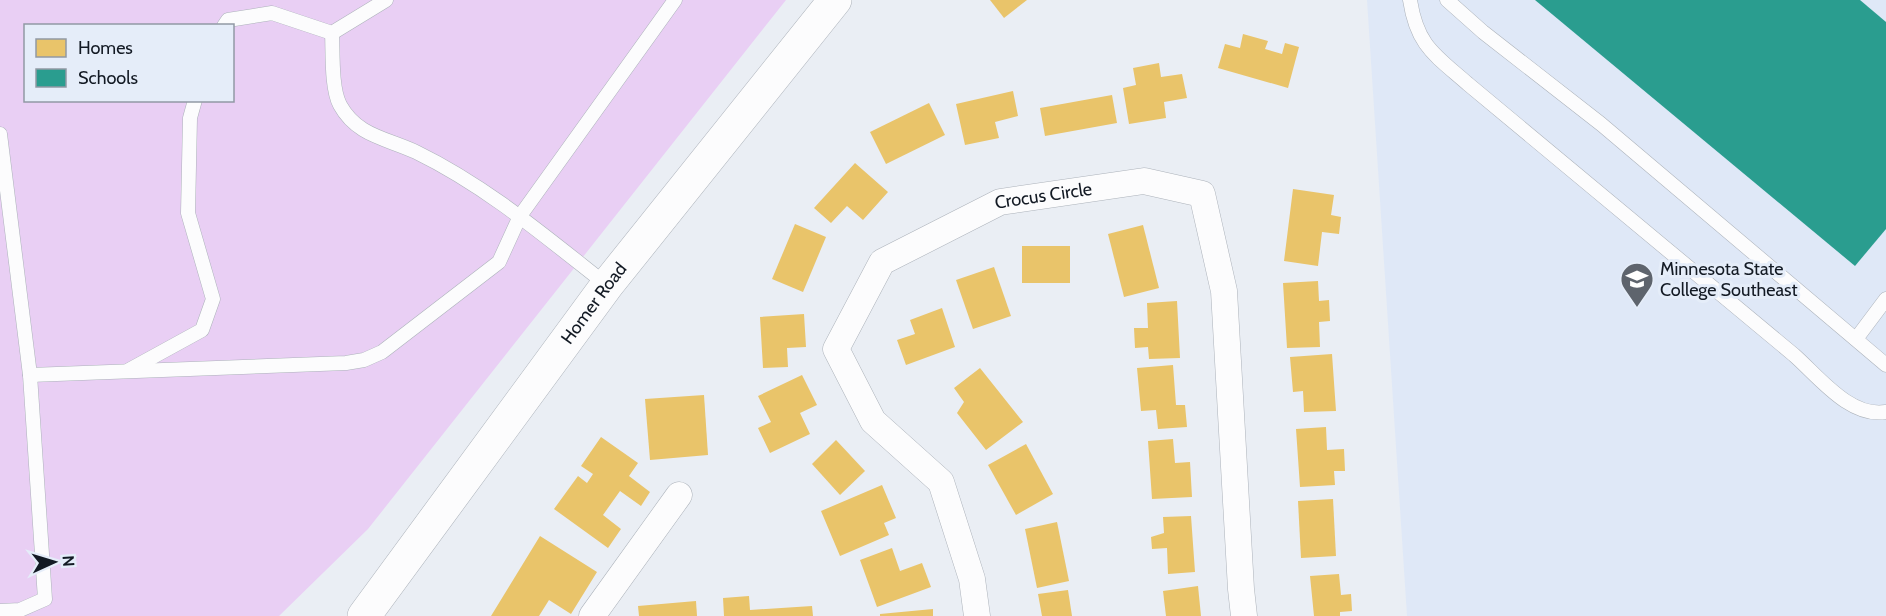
<svg xmlns="http://www.w3.org/2000/svg" width="1886" height="616" font-family="Cabin,sans-serif">
	<style>
		.built { fill: #dfe8f7 }
		.green { fill: #e9cff4; fill-rule: evenodd }
		.homes { fill: #e9c46a }
		.schools { fill: #2a9d8f }
		.lines { fill: none; stroke-linecap: round; stroke-linejoin: round }
		.service-casing { stroke: #acb2ba; stroke-width: 15 }
		.minor-casing { stroke: #acb2ba; stroke-width: 27 }
		.tertiary-casing { stroke: #acb2ba; stroke-width: 34 }
		.service { stroke: #fcfcfd; stroke-width: 14 }
		.minor { stroke: #fcfcfd; stroke-width: 26 }
		.tertiary { stroke: #fcfcfd; stroke-width: 33 }
		.labels { text-anchor: middle; dominant-baseline: central; stroke-width: 6; stroke-linejoin: round; paint-order: stroke }
		.street-label { font-size: 18px; fill: #131a24; stroke: #e5edf9 }
		.poi-label { font-size: 18px; fill: #131a24; stroke: #e5edf9; text-anchor: start }
	</style>
	<rect width="100%" height="100%" fill="#eaeef4"/>
	<path class="built" d="M1367 0H1886V616H1407Z"/>
	<path class="green" d="M0 0H786L368 529 279 616H0ZM26 26H232V100H26Z"/>
	<g class="homes">
		<path d="M990 0H1027L1004 18Z"/>
		<path d="M1243 34 1268 41 1265 49 1282 54 1285 43 1299 47 1288 88 1218 68 1225 44 1240 48Z"/>
		<path d="M1159 63 1161 77 1182 74 1187 98 1164 102 1166 118 1129 124 1123 88 1136 85 1133 68Z"/>
		<path d="M1013 91 1018 116 995 122 999 138 965 145 956 104Z"/>
		<path d="M1112 95 1117 123 1045 136 1040 108Z"/>
		<path d="M929 103 945 135 886 164 870 132Z"/>
		<path d="M855 163 888 192 863 220 847 206 831 223 814 208Z"/>
		<path d="M1293 189 1334 195 1331 215 1341 217 1339 234 1322 232 1318 266 1284 261Z"/>
		<path d="M795 224 826 237 803 292 772 279Z"/>
		<path d="M1143 225 1159 288 1124 297 1108 234Z"/>
		<rect x="1022" y="246" width="48" height="37"/>
		<path d="M994 267 1011 316 973 329 956 280Z"/>
		<path d="M1318 281 1319 301 1329 300 1330 321 1319 322 1320 347 1287 348 1283 283Z"/>
		<path d="M1177 301 1180 358 1149 359 1148 347 1135 348 1134 328H1148L1147 303Z"/>
		<path d="M942 308 955 347 906 365 897 340 915 334 910 320Z"/>
		<path d="M804 314 806 347 787 348 788 367 763 368 760 317Z"/>
		<path d="M1332 354 1336 411 1304 412 1303 391 1293 392 1290 357Z"/>
		<path d="M1173 365 1176 405H1185L1187 427 1158 429 1156 410 1141 411 1137 368Z"/>
		<path d="M980 368 1023 422 986 450 957 413 964 402 954 388Z"/>
		<path d="M802 375 817 405 800 413 810 434 770 453 758 428 771 422 758 396Z"/>
		<path d="M704 395 708 455 650 460 645 399Z"/>
		<path d="M1326 427 1327 450 1344 449 1345 471H1334L1335 485 1300 487 1296 429Z"/>
		<path d="M601 437 638 463 629 476 650 492 641 506 620 491 603 515 621 529 608 548 554 509 578 476 587 483 593 474 581 466Z"/>
		<path d="M1173 439 1175 463 1190 462 1192 497 1152 499 1148 441Z"/>
		<path d="M836 440 865 471 840 495 812 464Z"/>
		<path d="M1026 444 1053 494 1016 515 988 465Z"/>
		<path d="M882 485 896 518 884 523 889 535 840 556 821 511Z"/>
		<path d="M1333 499 1336 556 1301 558 1298 501Z"/>
		<path d="M1191 516 1195 572 1168 574 1167 548 1152 549 1151 537 1164 533 1163 517Z"/>
		<path d="M1057 522 1069 581 1037 588 1025 529Z"/>
		<path d="M540 536 597 572 571 614 549 600 539 616H491Z"/>
		<path d="M892 548 900 571 922 563 931 587 877 607 860 560Z"/>
		<path d="M1339 574 1341 595 1351 594 1352 611 1340 612V616H1314L1310 576Z"/>
		<path d="M1198 586 1201 616H1166L1163 591Z"/>
		<path d="M1068 590 1072 616H1042L1038 594Z"/>
		<path d="M749 596 750 610 812 606 813 616H724L723 598Z"/>
		<path d="M696 601 697 616H639L638 606Z"/>
		<path d="M933 609V616H880V614Z"/>
	</g>
	<path class="schools" d="M1535 0H1860L1886 22V229L1855 266Z"/>
	<g class="lines">
		<defs>
			<g id="service">
				<path d="M1410 0C1417 46 1435 55 1468 84L1794 355C1819 377 1850 418 1886 412"/>
				<path d="M1447 0 1483 32 1601 124 1886 365"/>
				<path d="M224 26 228 20 272 13 332 33 386 0"/>
				<path d="M332 33C333 52 331 88 340 105 357 136 386 138 416 152 486 186 546 237 607 285"/>
				<path d="M0 134 30 375 45 599 20 610 0 611"/>
				<path d="M1856 339 1886 299"/>
				<path d="M129 370 202 330 213 299 188 213 190 118 195 100"/>
				<path d="M30 375 346 363 364 360 382 352 499 262 520 216 675 0"/>
			</g>
			<g id="minor">
				<path d="M592 616 679 495"/>
				<path id="s1" d="M977 616 972 579 941 482 873 421 836 349 882 262 1000 202 1144 181 1202 194 1224 291 1241 589 1244 616"/>
			</g>
			<g id="tertiary">
				<path id="s2" d="M364 616 607 285 835 0"/>
			</g>
		</defs>
		<use href="#service" class="service-casing"/>
		<use href="#minor" class="minor-casing"/>
		<use href="#tertiary" class="tertiary-casing"/>
		<use href="#service" class="service"/>
		<use href="#minor" class="minor"/>
		<use href="#tertiary" class="tertiary"/>
	</g>
	<defs>
		<symbol id="university-pin" viewBox="-11 -11 22 30"><path d="M0 17L-7.5 6A9.5 9.5 0 1 1 7.5 6Z" fill="#5e646d" stroke="#e5edf9"/><path d="M0-5L7-2L0 1L-7-2ZM-4 1L0 2.5L4 1V4Q0 6-4 4Z" fill="#fff"/></symbol>
	</defs>
	<g fill-rule="evenodd">
		<use href="#university-pin" x="1618" y="260" width="38" height="52"/>
	</g>
	<g class="labels">
		<g class="street-label">
			<text stroke="none"><textPath href="#s1" startOffset="586">Crocus Circle</textPath></text>
			<text stroke="none"><textPath href="#s2" startOffset="388">Homer Road</textPath></text>
		</g>
		<g class="poi-label">
			<text x="1660" y="269">Minnesota State<tspan x="1660" dy="21">College Southeast</tspan></text>
		</g>
	</g>
	<rect x="24" y="24" width="210" height="78" fill="#e5edf9" stroke="#9199a4" stroke-width="1.5"/>
	<rect x="36" y="39" width="30" height="18" fill="#e9c46a" stroke="#9199a4" stroke-width="1.5"/>
	<text x="78" y="54" font-size="18" fill="#131a24">Homes</text>
	<rect x="36" y="69" width="30" height="18" fill="#2a9d8f" stroke="#9199a4" stroke-width="1.5"/>
	<text x="78" y="84" font-size="18" fill="#131a24">Schools</text>
	<g transform="translate(54 562) rotate(86)" stroke="#e5edf9" stroke-width="4.5" paint-order="stroke">
	<path d="M0-4.5L10 22L0 15L-10 22Z" fill="#131a24"/>
	<text y="-9" font-size="16" font-weight="bold" text-anchor="middle" fill="#131a24">N</text>
	</g>
</svg>
